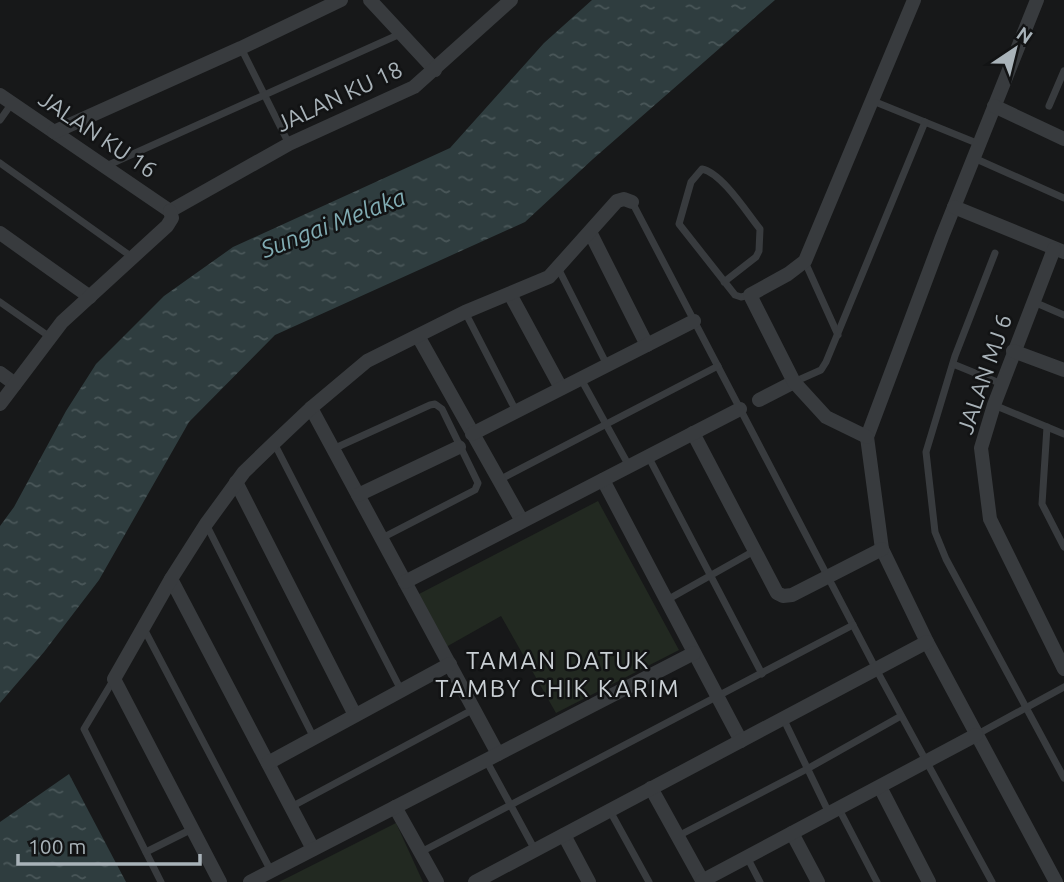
<svg xmlns="http://www.w3.org/2000/svg" width="1064" height="882" font-family="Ubuntu,sans-serif">
	<style>
		.green { fill: #222921 }
		.water { fill: url(#water-ripples) }
		.lines { fill: none; stroke-linecap: round; stroke-linejoin: round }
		.lane { stroke: #383b3e; stroke-width: 7 }
		.street { stroke: #383b3e; stroke-width: 14 }
		.labels { text-anchor: middle; dominant-baseline: central; stroke-width: 5; stroke-linejoin: round; paint-order: stroke }
		.street-label { font-size: 23px; fill: #a9b3b9; stroke: #121314 }
		.water-label { font-size: 24px; font-style: italic; fill: #81acb3; stroke: #121314 }
		.neighbourhood-label { font-size: 24px; letter-spacing: 2px; fill: #cad0d5; stroke: #121314 }
	</style>
	<defs>
		<pattern id="water-ripples" width="26" height="14" patternUnits="userSpaceOnUse" patternTransform="scale(1.75)"><rect width="26" height="14" fill="#2f3d3f"/><path d="M2 4q2-2 4 0t4 0M15 11q2-2 4 0t4 0" fill="none" stroke="#4a5759"/></pattern>
	</defs>
	<rect width="100%" height="100%" fill="#171819"/>
	<g class="green">
		<path d="M598 501 679 650 556 713 501 616 446 647 419 594Z"/>
		<path d="M396 823 423 882H279Z"/>
	</g>
	<g class="water">
		<path d="M592 0H775L593 159 525 222 275 335 189 422 99 580 44 652 0 703V526L14 507 66 411 96 364 164 296 233 247 450 148 544 43Z"/>
		<path d="M69 774 126 882H0V822Z"/>
	</g>
	<g class="lines">
		<g class="lane">
			<path d="M241 48 289 144"/>
			<path d="M873 101 979 144"/>
			<path d="M1049 106 1064 71"/>
			<path d="M0 120 12 103"/>
			<path d="M974 158 1064 198"/>
			<path d="M0 163 132 257"/>
			<path d="M104 167 400 34"/>
			<path d="M632 202 876 669 992 882"/>
			<path d="M995 253 955 356 926 452 935 532 946 559 1064 778"/>
			<path d="M805 262 838 335"/>
			<path d="M558 268 607 365"/>
			<path d="M724 282 756 257 759 251 760 229C747 213 722 173 702 169L691 182 679 224 735 295 741 297 750 295"/>
			<path d="M0 302 50 337"/>
			<path d="M1034 302 1064 315"/>
			<path d="M465 312 516 411"/>
			<path d="M953 364 1002 384"/>
			<path d="M581 379 629 466"/>
			<path d="M794 382 821 370 826 362 925 122"/>
			<path d="M994 405 1064 434"/>
			<path d="M1047 427 1042 504 1064 547"/>
			<path d="M274 443 401 690"/>
			<path d="M333 449 430 405 435 404 442 409 478 483 475 490 382 538"/>
			<path d="M648 456 762 674"/>
			<path d="M499 480 718 366"/>
			<path d="M207 526 314 738"/>
			<path d="M667 600 754 551"/>
			<path d="M143 627 271 871"/>
			<path d="M114 679 84 729 161 882"/>
			<path d="M783 718 829 813"/>
			<path d="M976 735 1064 687"/>
			<path d="M486 760 535 850"/>
			<path d="M291 807 474 709"/>
			<path d="M839 809 877 882"/>
			<path d="M610 811 649 882"/>
			<path d="M678 836 807 769 901 716"/>
			<path d="M146 852 192 829"/>
			<path d="M421 852 853 625"/>
			<path d="M747 857 760 882"/>
		</g>
		<g class="street">
			<path d="M370 0 435 70"/>
			<path d="M1037 0 942 237 867 437 882 549 927 642 1056 882"/>
			<path d="M0 95 170 211"/>
			<path d="M994 106 1064 139"/>
			<path d="M54 132 241 48 341 0"/>
			<path d="M954 207 1064 252"/>
			<path d="M170 211 289 144 414 87 511 0"/>
			<path d="M590 232 647 345"/>
			<path d="M0 233 90 297"/>
			<path d="M1054 249 994 405 981 448 990 519 1064 669"/>
			<path d="M510 294 561 388"/>
			<path d="M418 336 522 521"/>
			<path d="M1013 351 1064 370"/>
			<path d="M0 373 15 384"/>
			<path d="M759 400 794 382"/>
			<path d="M0 404 62 322 167 226 172 218 170 211"/>
			<path d="M311 408 498 754"/>
			<path d="M693 433 777 593 783 596 792 595 882 549"/>
			<path d="M472 434 694 321"/>
			<path d="M867 437 826 417 794 382 750 295 788 274 805 261 914 0"/>
			<path d="M603 480 741 741"/>
			<path d="M236 482 355 715"/>
			<path d="M358 495 459 447"/>
			<path d="M171 579 313 849"/>
			<path d="M405 582 740 409"/>
			<path d="M268 763 450 664"/>
			<path d="M880 787 929 882"/>
			<path d="M651 788 703 882"/>
			<path d="M395 807 437 882"/>
			<path d="M792 833 818 882"/>
			<path d="M564 835 589 882"/>
			<path d="M702 881 976 735"/>
			<path d="M220 882 114 679 171 579 206 524 244 472 274 443 311 408 367 361 465 312 549 277 617 201 624 199 632 202"/>
			<path d="M250 882 694 653"/>
			<path d="M475 882 927 642"/>
		</g>
	</g>
	<g class="labels">
		<g class="street-label">
			<text transform="translate(339 96) rotate(-25)">JALAN KU 18</text>
			<text transform="translate(98 134) rotate(34)">JALAN KU 16</text>
			<text transform="translate(984 374) rotate(-71)">JALAN MJ 6</text>
		</g>
		<g class="water-label">
			<text transform="translate(333 223) rotate(-21)">Sungai Melaka</text>
		</g>
		<g class="neighbourhood-label">
			<text x="558" y="660">TAMAN DATUK<tspan x="558" dy="28">TAMBY CHIK KARIM</tspan></text>
		</g>
	</g>
	<g transform="translate(1015 49) rotate(35)" stroke="#121314" stroke-width="5" paint-order="stroke">
	<path d="M0-5L12 26L0 18L-12 26Z" fill="#a9b3b9"/>
	<text y="-10" font-size="19" font-weight="bold" text-anchor="middle" fill="#a9b3b9">N</text>
	</g>
	<path d="M18 854v10h182v-10" fill="none" stroke="#a9b3b9" stroke-width="3.5"/>
	<text x="28" y="854" font-size="21" fill="#a9b3b9" stroke="#121314" stroke-width="5" paint-order="stroke">100 m</text>
</svg>
